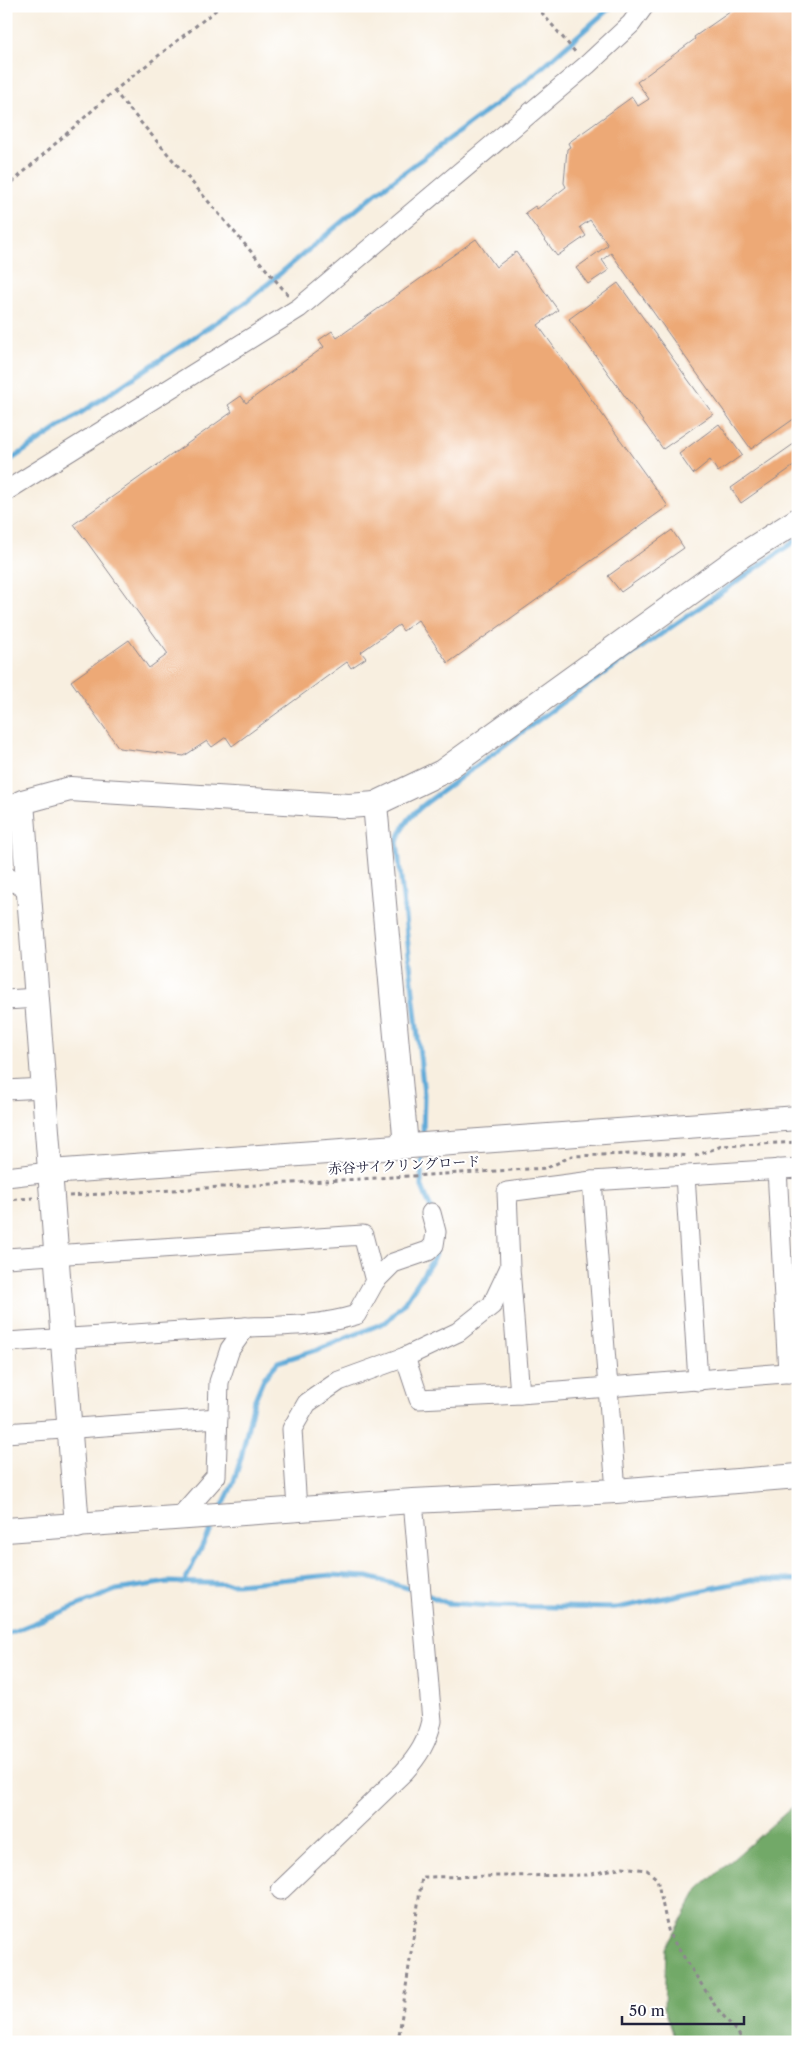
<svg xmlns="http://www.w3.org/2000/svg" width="804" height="2048" font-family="'Libre Caslon Text','Noto Serif JP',serif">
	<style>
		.forest { fill: #72a967; stroke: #4a6651 }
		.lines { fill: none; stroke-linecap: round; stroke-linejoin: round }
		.stream { stroke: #60aad8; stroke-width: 5 }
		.building { fill: #eda976 }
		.minor-casing { stroke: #8d888e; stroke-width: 21 }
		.tertiary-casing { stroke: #8d888e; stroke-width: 26 }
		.path { stroke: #8d888e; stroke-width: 3; stroke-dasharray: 4 4; stroke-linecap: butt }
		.minor { stroke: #fff; stroke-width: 19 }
		.tertiary { stroke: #fff; stroke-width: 24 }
		.labels { text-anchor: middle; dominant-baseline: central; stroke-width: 4; stroke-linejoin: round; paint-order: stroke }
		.street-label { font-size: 14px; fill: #22223b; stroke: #fff }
	</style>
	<rect width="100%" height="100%" fill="#fff"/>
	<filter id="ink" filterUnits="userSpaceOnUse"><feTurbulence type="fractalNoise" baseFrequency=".02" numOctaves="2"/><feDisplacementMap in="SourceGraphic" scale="10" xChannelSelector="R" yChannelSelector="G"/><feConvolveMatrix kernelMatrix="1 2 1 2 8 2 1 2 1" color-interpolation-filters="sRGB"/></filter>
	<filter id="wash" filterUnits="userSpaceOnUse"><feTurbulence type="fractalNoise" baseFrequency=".0096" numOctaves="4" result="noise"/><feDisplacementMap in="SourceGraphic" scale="20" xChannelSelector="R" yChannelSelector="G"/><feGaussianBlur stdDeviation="1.12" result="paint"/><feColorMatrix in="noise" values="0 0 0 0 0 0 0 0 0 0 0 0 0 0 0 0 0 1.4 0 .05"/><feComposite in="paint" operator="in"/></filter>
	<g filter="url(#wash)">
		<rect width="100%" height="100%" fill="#f8efe0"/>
		<path class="forest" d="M798 1802V2042H676L664 2007 666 1949 699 1889Z"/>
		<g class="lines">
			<g class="stream">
				<path d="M6 463 245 303 375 194 523 84 612 6"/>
				<path d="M423 1138 424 1094 397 842C403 824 411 815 426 803L559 705 798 539"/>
				<path d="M422 1152 421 1184 431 1209"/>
				<path d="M222 1507 233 1484 241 1458 253 1404 264 1378 278 1362 322 1348 386 1322 405 1302 434 1258 436 1252"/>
				<path d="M185 1581 214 1521"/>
				<path d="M425 1594 447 1603 494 1606 617 1608 751 1580H798"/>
				<path d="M7 1634 116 1590 168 1582 237 1584 331 1575 368 1577 415 1590"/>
			</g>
		</g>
		<g id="blocks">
			<g class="building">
				<path d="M742 6H798V416L751 449 611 253 602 260 609 270 588 284 576 268 608 245 590 220 580 227 586 236 557 256 525 213 535 206 537 209 566 187 564 183 567 149 570 147 568 143 632 97 638 106 649 99 637 82 695 39 694 37 737 7Z"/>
				<path d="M476 239 496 267 516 252 558 310 538 325 668 506 448 663 418 620 403 631 399 625 361 652 366 658 351 668 347 662 232 746 226 737 212 747 207 741 184 756 119 748 71 681 129 640 149 668 168 654 74 524 232 412 228 405 241 396 246 403 324 347 319 340 332 331 337 338Z"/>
				<path d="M618 283 713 414 663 449 569 319Z"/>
				<path d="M719 424 742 455 718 472 710 460 693 474 679 454Z"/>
				<path d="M798 441V463L741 503 731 488Z"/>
				<path d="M672 530 684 548 621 592 608 576Z"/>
			</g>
		</g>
	</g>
	<g filter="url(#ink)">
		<use href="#blocks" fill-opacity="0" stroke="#8d888e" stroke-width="1"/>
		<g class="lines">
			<defs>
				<g id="minor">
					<path d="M6 491 299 308 587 65 631 24 644 6"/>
					<path d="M6 810 22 802"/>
					<path d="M6 876 29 892"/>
					<path d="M6 1000 37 998"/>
					<path d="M6 1090 43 1088"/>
					<path d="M777 1169 788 1373"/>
					<path d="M685 1175 698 1381"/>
					<path d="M6 1177 50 1172"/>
					<path d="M592 1181 616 1491"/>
					<path d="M6 1258 363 1235 375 1281 356 1315C320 1326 283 1326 246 1327L230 1349 219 1382 216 1476 178 1519"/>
					<path d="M510 1268 520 1394"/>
					<path d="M375 1281 393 1263 428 1251 434 1245 436 1232 431 1213"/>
					<path d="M6 1342 246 1327"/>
					<path d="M405 1357 419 1399 520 1394 798 1372"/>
					<path d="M6 1433 218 1418"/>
					<path d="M297 1510 292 1429 307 1403 339 1381 405 1357 458 1332 492 1305 510 1267 507 1192 592 1181 798 1168"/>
					<path d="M281 1890 404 1772C419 1755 427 1742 432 1721L413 1501"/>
				</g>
				<g id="tertiary">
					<path d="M375 804 406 1146"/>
					<path d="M50 1172 798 1118"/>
					<path d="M77 1526 22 802 70 789 349 806 375 804 442 772 744 554 798 520"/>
					<path d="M6 1530 413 1501 616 1491 798 1476"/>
				</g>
			</defs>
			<use href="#minor" class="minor-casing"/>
			<use href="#tertiary" class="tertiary-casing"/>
			<g class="path">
				<path d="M536 6 576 53"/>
				<path d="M114 91 289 296"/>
				<path d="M6 188 114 91 221 6"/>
				<path d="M695 1156 722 1146 798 1142"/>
				<path d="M69 1196 547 1168 572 1156 661 1153 689 1156"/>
				<path d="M6 1200 33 1198"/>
				<path d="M398 2042 422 1877 587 1875 623 1867 647 1870 657 1879 669 1934 716 2007 745 2042"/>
			</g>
			<use href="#minor" class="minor"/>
			<use href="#tertiary" class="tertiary"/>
		</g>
	</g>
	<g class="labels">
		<g class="street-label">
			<text transform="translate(404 1165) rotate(-3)">赤谷サイクリングロード</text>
		</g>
	</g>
	<rect width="804" height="2048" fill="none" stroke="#fff" stroke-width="25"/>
	<path d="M622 2016v8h122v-8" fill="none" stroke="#22223b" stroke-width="2.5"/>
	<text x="629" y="2016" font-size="15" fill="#22223b" stroke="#ffffff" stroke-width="4" paint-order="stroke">50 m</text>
</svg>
